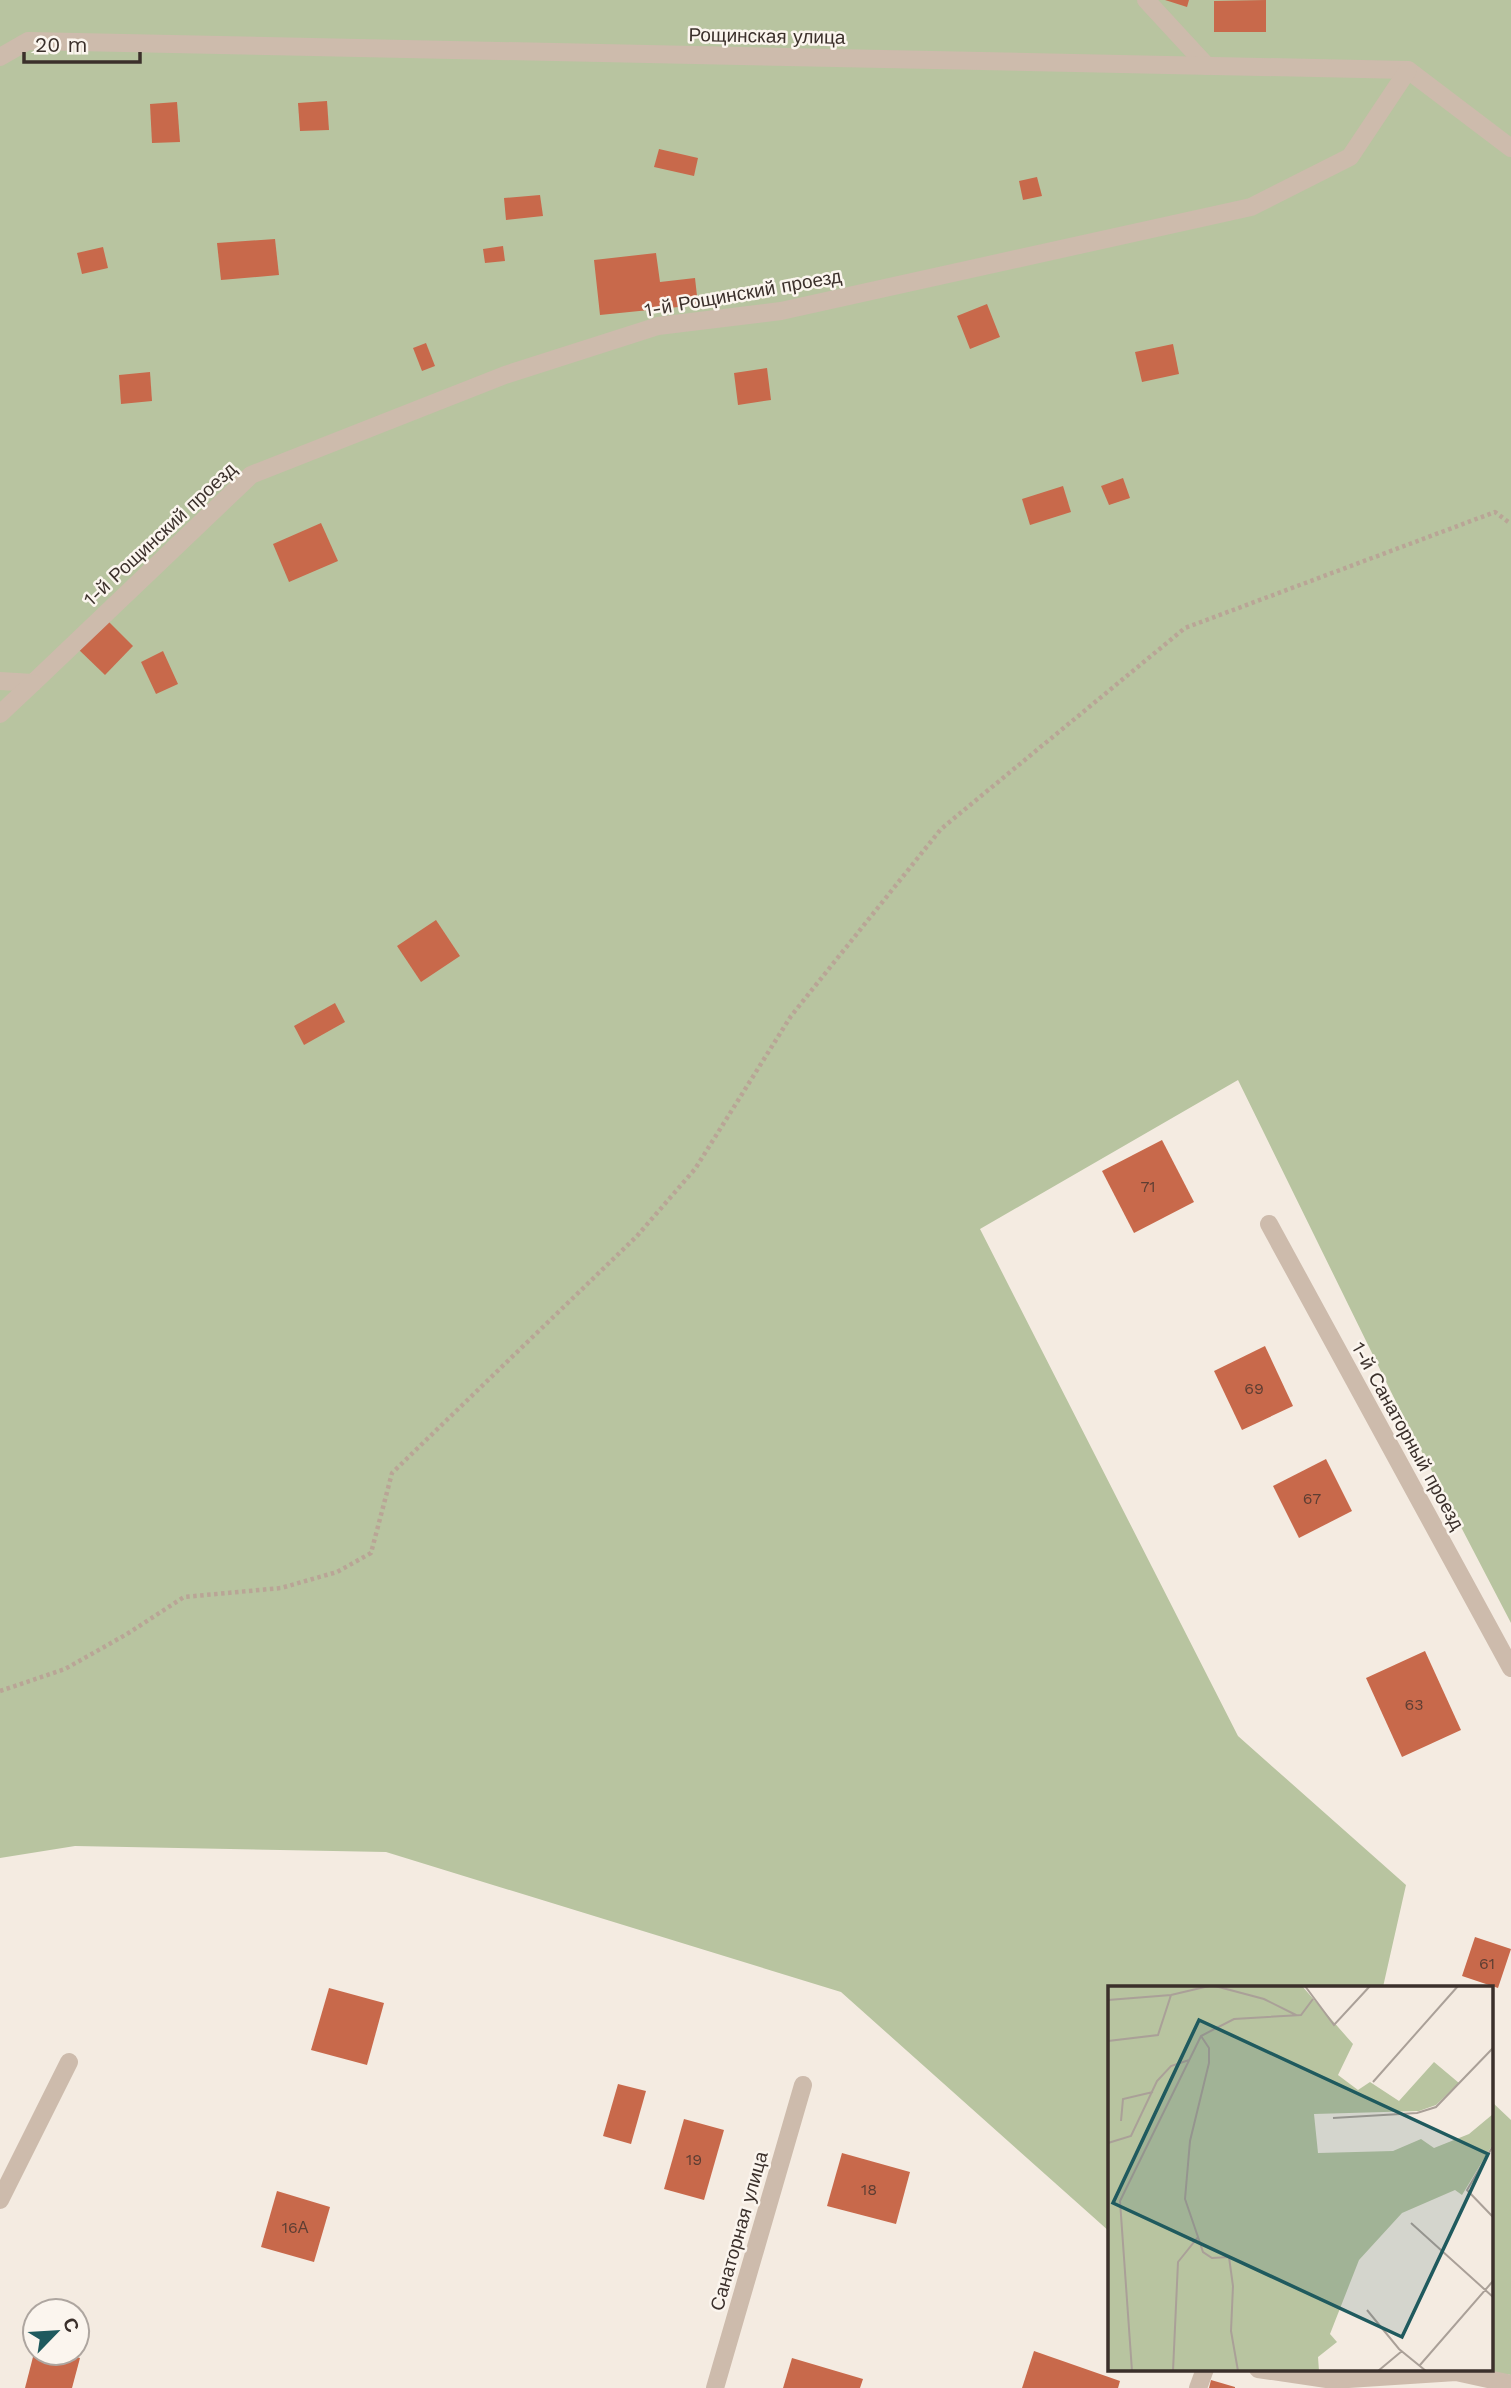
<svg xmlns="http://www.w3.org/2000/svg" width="1511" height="2388" font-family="'Work Sans',sans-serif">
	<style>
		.green { fill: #b8c4a0 }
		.building { fill: #c8694b }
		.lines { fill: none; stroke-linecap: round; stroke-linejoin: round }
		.path { stroke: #b9a596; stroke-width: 4.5; stroke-dasharray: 3.5 3.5; stroke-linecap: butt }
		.minor { stroke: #cdbbac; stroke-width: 18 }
		.labels { text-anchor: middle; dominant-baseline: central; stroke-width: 5; stroke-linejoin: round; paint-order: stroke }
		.number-label { font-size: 16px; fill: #5e3e33 }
		.street-label { font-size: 19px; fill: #3b302b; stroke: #fbf5ee }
		.inset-road { fill: none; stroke: #aaa098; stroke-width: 2 }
		.view { fill: #1f5a5e; fill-opacity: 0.15; stroke: #1f5a5e; stroke-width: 3.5 }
		.inset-edge { fill: none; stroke: #3b302b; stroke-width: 3.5 }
	</style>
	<rect width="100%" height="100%" fill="#f4ebe1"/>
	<g class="green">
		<path d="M0 0H1511V1623L1398 1406 1238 1080 980 1229 1238 1736 1406 1885 1383 1987H1110V2232L841 1992 386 1852 75 1846 0 1858Z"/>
		<path d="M1492 2102 1511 2120V2375L1471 2369H1492Z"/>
	</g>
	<g class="building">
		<path d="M1165 0H1189L1187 7Z"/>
		<path d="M1266 0V32H1214V1Z"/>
		<path d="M327 101 329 130 300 131 298 103Z"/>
		<path d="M177 102 180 142 152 143 150 104Z"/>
		<path d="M659 149 698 158 694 176 654 167Z"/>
		<path d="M1037 177 1042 196 1023 200 1019 181Z"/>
		<path d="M540 195 543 216 506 220 504 198Z"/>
		<path d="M275 239 279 275 221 280 217 243Z"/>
		<path d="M503 246 505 261 485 263 483 249Z"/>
		<path d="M103 247 108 268 82 274 77 253Z"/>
		<path d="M656 253 660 282 695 278 698 305 600 315 594 260Z"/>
		<path d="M987 304 1000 337 970 349 957 316Z"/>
		<path d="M426 343 435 366 422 371 413 348Z"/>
		<path d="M1173 344 1179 374 1142 382 1135 352Z"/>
		<path d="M767 368 771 400 738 405 734 373Z"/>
		<path d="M150 372 152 401 121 404 119 375Z"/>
		<path d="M1123 478 1130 498 1109 505 1101 486Z"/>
		<path d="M1063 486 1071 512 1030 525 1022 499Z"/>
		<path d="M321 523 338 561 289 582 273 544Z"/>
		<path d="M105 618 133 646 105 675 76 647Z"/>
		<path d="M163 651 178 684 156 694 141 662Z"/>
		<path d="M436 920 460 956 421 982 397 946Z"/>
		<path d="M335 1003 345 1022 304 1045 294 1026Z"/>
		<path d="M1162 1140 1194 1202 1134 1233 1102 1171Z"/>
		<path d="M1265 1346 1293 1406 1242 1430 1214 1371Z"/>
		<path d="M1326 1459 1352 1511 1299 1538 1273 1486Z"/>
		<path d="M1425 1651 1461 1730 1402 1757 1366 1678Z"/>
		<path d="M1475 1937 1511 1949 1498 1988 1462 1976Z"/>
		<path d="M329 1988 384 2003 367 2065 311 2050Z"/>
		<path d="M618 2084 646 2091 631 2144 603 2136Z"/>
		<path d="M684 2119 724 2130 704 2200 664 2189Z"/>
		<path d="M842 2153 910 2172 896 2224 827 2206Z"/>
		<path d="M277 2191 330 2207 314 2262 261 2247Z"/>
		<path d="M1034 2351 1120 2381 1118 2388H1022Z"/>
		<path d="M34 2353H62L80 2358 72 2388H25Z"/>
		<path d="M792 2358 863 2379 860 2388H783Z"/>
		<path d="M1211 2380 1235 2387V2388H1209Z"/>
	</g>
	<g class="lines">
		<path class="path" d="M0 1691 65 1669 127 1634 184 1597 281 1588 337 1572 371 1553 392 1473 637 1236 695 1169 791 1016 941 829 1185 628 1495 512 1511 524"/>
		<g class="minor">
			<path d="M1146 0 1207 66"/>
			<path d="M0 57 28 41 1408 70 1511 148"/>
			<path d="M0 681 33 683 251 475 505 375 658 326 781 311 1251 207 1350 157 1408 70"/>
			<path d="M0 714 33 683"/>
			<path d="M1269 1224 1511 1668"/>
			<path d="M0 2200 69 2062"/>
			<path d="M1258 2369 1333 2380 1456 2372 1511 2384"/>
			<path d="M715 2388 803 2085"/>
			<path d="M1198 2388 1205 2369"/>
		</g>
	</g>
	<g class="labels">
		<g class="number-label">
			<text x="1148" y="1186">71</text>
			<text x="1254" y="1388">69</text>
			<text x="1312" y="1498">67</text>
			<text x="1414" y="1704">63</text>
			<text x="1487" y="1963">61</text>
			<text x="694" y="2159">19</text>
			<text x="869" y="2189">18</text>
			<text x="295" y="2227">16А</text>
		</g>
		<g class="street-label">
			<text transform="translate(767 36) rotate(1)">Рощинская улица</text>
			<text transform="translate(743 293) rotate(-10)">1-й Рощинский проезд</text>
			<text transform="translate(160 534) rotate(-43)">1-й Рощинский проезд</text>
			<text transform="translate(1408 1436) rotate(61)">1-й Санаторный проезд</text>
			<text transform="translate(739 2231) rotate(-74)">Санаторная улица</text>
		</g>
	</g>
	<g transform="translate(1108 1986)">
		<rect width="385" height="385" fill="#f4ebe1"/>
		<path d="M0 0H194L245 58 230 89 250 104 262 96 291 115 326 76 351 97 328 119 311 125 206 128 210 167 285 165 313 153 326 162 361 148 385 128V158L354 209 347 204 294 227 251 274 222 348 229 356 210 371 211 385H0Z" fill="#b8c4a0"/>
		<path class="inset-road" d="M107 0 156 13 188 29M197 0 226 39 262 0M0 14 63 9 101 0M0 55 50 49 63 9M265 96 350 0M225 132 309 127 328 121 385 62M13 135 15 113 45 106M0 157 23 150 49 95 63 80 81 74M385 160 359 204 385 231M303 237 385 311M90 251 95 266 104 272 121 271 125 300 123 345 130 385M259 324 291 363 318 385M312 379 385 295M24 385 12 215 93 50 126 33 193 29 205 13M65 385 70 276 90 251 77 213 82 155 101 77V62L93 50M270 385 294 365"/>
		<path class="view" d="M91 34 380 168 294 351 5 217Z"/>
		<rect width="385" height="385" class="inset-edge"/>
	</g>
	<g transform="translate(56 2332) rotate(65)"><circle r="33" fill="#fbf5ee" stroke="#aea6a0" stroke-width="2"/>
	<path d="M0-5L12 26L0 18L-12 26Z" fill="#1f5a5e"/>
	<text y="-10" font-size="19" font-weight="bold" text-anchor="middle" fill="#3b302b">С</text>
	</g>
	<path d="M24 52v10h116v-10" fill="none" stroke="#3b302b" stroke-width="3.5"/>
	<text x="35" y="52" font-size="21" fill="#3b302b" stroke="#fbf5ee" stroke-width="5" paint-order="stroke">20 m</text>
</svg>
